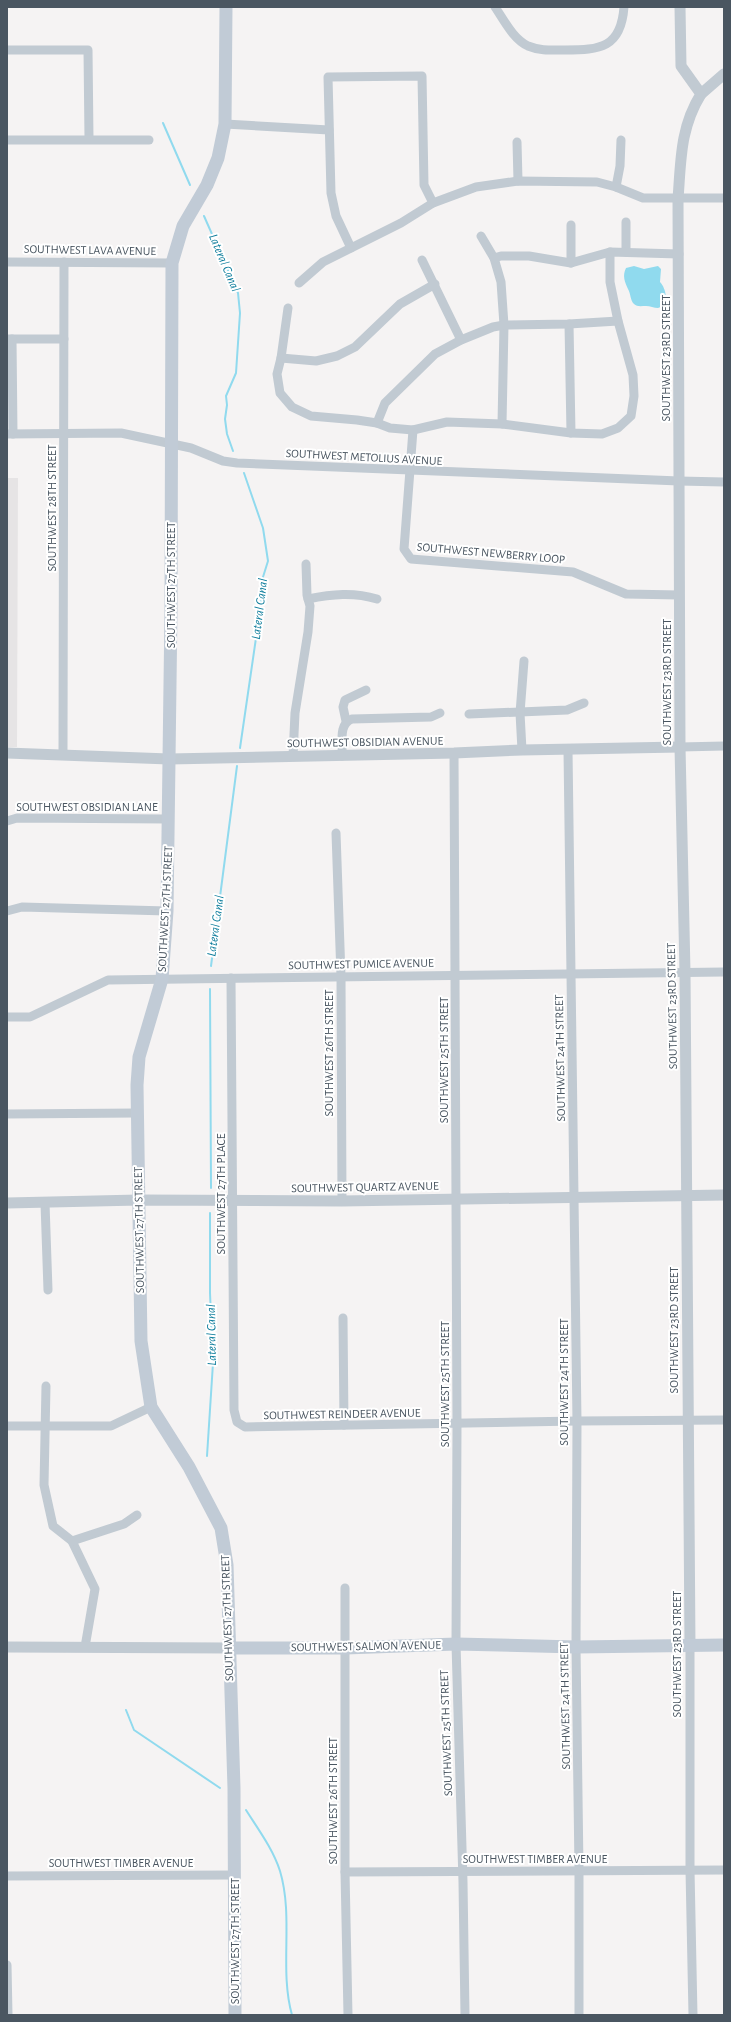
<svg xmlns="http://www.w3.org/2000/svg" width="731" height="2022" font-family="'Alegreya Sans',sans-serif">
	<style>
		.education { fill: #e6e4e5 }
		.water { fill: #90daee }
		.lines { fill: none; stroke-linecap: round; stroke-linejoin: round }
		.stream { stroke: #90daee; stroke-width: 2 }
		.minor { stroke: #c1cad2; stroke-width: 9 }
		.tertiary { stroke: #c1cad2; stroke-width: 11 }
		.secondary { stroke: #c1cbd6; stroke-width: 13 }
		.labels { text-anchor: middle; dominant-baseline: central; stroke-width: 4; stroke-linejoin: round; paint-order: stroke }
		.street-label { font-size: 12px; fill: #4a5661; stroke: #fff }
		.water-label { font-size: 13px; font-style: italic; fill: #0c7c9b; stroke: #fff }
	</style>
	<rect width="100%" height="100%" fill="#f5f3f3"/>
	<path class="education" d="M7 478H18L17 747H7Z"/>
	<path class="water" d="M634 266 644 269 658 266 661 269 660 282C666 288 670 305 658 308 654 308 650 306 646 306 641 306 637 307 634 304 630 300 631 294 628 289 625 282 622 276 626 268Z"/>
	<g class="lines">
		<g class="stream">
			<path d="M163 123 190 185"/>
			<path d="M204 216 238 293 240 313 236 373 226 396 227 405 225 419 227 434 233 451"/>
			<path d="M240 748 264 583 263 577 268 561 263 528 244 473"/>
			<path d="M211 966 237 766"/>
			<path d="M210 989 211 1188"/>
			<path d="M207 1456 213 1363 210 1293V1213"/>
			<path d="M126 1710 134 1730 220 1788"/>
			<path d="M246 1810C258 1829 273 1849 280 1871 294 1918 279 1969 292 2015"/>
		</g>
		<g class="minor">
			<path d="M495 7C504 20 513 39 528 46 540 51 552 50 565 50 600 50 621 48 624 7"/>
			<path d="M7 50H88L89 139"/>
			<path d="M225 124 329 130"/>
			<path d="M7 140H149"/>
			<path d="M517 142 518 181"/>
			<path d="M616 187 620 166 621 140"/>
			<path d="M571 225V263"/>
			<path d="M481 236 494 258 501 282 504 325 502 424"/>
			<path d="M351 248 336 216 331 193 328 77 422 76 424 185 433 203"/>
			<path d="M626 252V222"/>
			<path d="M494 258 501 256H529L571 263 610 252 679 254"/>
			<path d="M422 260 461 340"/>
			<path d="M7 262 172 263"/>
			<path d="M299 283 323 262 401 223 433 203 476 187 518 181 597 182 616 187 643 198H724"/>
			<path d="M288 308 281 358 277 374 280 393 292 407 311 416 357 420 377 423 390 428 413 430 447 422 502 424 571 433 602 434 618 428 631 416 634 396 633 375 618 321 610 282V252"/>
			<path d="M569 324 571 433"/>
			<path d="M7 339H64"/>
			<path d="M12 339 13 434"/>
			<path d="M281 358 316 361 337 356 355 347 400 304 435 284"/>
			<path d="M377 423 385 403 435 354 461 340 493 327 504 325 569 324 618 321"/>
			<path d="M413 430 404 549 411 559 573 572 626 594 679 595"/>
			<path d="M7 434 121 433 191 448 223 461 237 463 679 481 724 482"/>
			<path d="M308 599C332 594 354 592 377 599"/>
			<path d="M469 714 567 710 584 703"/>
			<path d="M346 721 343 707 345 700 366 690"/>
			<path d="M680 747 724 746"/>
			<path d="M522 750 520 713 524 661"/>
			<path d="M568 750 577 1421 576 1647 579 1870V2015"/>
			<path d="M454 753 457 1425 456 1644 463 1882 465 2015"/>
			<path d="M63 754 64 262"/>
			<path d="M293 756 295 713 308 632 310 606 307 595 306 564"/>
			<path d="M342 756C343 743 338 724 352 719L431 717 440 713"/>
			<path d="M7 821 17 818 168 819"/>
			<path d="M336 833 341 976 342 1201"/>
			<path d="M7 911 22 907 167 911"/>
			<path d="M231 978 234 1410 237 1422 245 1427 577 1421 724 1420"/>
			<path d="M7 1017H30L108 980 724 972"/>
			<path d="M7 1114 137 1113"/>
			<path d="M45 1203 48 1290"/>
			<path d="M343 1318 344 1425"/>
			<path d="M46 1386 44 1485 53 1526 72 1541 95 1589 85 1647"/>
			<path d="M7 1426H111L151 1407"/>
			<path d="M72 1541 124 1524 137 1515"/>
			<path d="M345 1588V1872L348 2015"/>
			<path d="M690 1646V1870L693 2015"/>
			<path d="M345 1872 724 1870"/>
			<path d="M7 1876 234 1875"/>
			<path d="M7 1965 8 2015"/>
		</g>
		<g class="tertiary">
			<path d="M680 7 681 66 701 94C680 128 681 160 678 199L680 747 685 972 690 1646"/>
			<path d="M701 94 724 74"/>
			<path d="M7 753 169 759 454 753 522 750 680 747"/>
			<path d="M7 1203 139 1200 342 1201 724 1195"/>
			<path d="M7 1647 229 1648"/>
		</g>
		<g class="secondary">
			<path d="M226 7 225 124 218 158 207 185 183 226 172 263 171 609 167 911 162 979 139 1057 137 1085 141 1341 151 1407 189 1467 221 1528 227 1565 234 1788 235 2015"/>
			<path d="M229 1648H345L456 1644 576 1647 724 1645"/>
		</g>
	</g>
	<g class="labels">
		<g class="street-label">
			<text transform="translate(90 250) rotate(1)">SOUTHWEST LAVA AVENUE</text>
			<text transform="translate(666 358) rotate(-90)">SOUTHWEST 23RD STREET</text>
			<text transform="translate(364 457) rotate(3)">SOUTHWEST METOLIUS AVENUE</text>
			<text transform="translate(52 508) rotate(-90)">SOUTHWEST 28TH STREET</text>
			<text transform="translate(491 553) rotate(5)">SOUTHWEST NEWBERRY LOOP</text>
			<text transform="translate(171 585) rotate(-90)">SOUTHWEST 27TH STREET</text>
			<text transform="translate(667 682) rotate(-90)">SOUTHWEST 23RD STREET</text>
			<text transform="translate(365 742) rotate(-1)">SOUTHWEST OBSIDIAN AVENUE</text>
			<text x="87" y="807">SOUTHWEST OBSIDIAN LANE</text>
			<text transform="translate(165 909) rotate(-87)">SOUTHWEST 27TH STREET</text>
			<text transform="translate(361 964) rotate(-1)">SOUTHWEST PUMICE AVENUE</text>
			<text transform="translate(672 1006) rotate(-91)">SOUTHWEST 23RD STREET</text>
			<text transform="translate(329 1053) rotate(-90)">SOUTHWEST 26TH STREET</text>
			<text transform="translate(560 1058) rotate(-91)">SOUTHWEST 24TH STREET</text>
			<text transform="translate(444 1060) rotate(-90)">SOUTHWEST 25TH STREET</text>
			<text transform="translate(365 1187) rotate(-1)">SOUTHWEST QUARTZ AVENUE</text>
			<text transform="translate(221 1194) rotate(-90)">SOUTHWEST 27TH PLACE</text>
			<text transform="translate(139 1230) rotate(-91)">SOUTHWEST 27TH STREET</text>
			<text transform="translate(674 1330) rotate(-90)">SOUTHWEST 23RD STREET</text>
			<text transform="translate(564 1382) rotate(-90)">SOUTHWEST 24TH STREET</text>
			<text transform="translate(445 1384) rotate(-90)">SOUTHWEST 25TH STREET</text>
			<text transform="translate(342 1414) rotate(-1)">SOUTHWEST REINDEER AVENUE</text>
			<text transform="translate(227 1618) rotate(-92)">SOUTHWEST 27TH STREET</text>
			<text transform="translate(366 1646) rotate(-1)">SOUTHWEST SALMON AVENUE</text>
			<text transform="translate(677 1654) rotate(-90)">SOUTHWEST 23RD STREET</text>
			<text transform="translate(565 1706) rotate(-91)">SOUTHWEST 24TH STREET</text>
			<text transform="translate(446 1733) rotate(-92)">SOUTHWEST 25TH STREET</text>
			<text transform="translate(333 1801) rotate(-90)">SOUTHWEST 26TH STREET</text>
			<text x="535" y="1859">SOUTHWEST TIMBER AVENUE</text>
			<text x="121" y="1863">SOUTHWEST TIMBER AVENUE</text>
			<text transform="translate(235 1941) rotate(-90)">SOUTHWEST 27TH STREET</text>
		</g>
		<g class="water-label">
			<text transform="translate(224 263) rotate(67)">Lateral Canal</text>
			<text transform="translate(260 609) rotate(-83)">Lateral Canal</text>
			<text transform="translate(216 926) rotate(-82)">Lateral Canal</text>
			<text transform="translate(212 1335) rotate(-91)">Lateral Canal</text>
		</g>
	</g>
	<rect width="731" height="2022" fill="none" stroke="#4a5661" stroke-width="16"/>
</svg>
